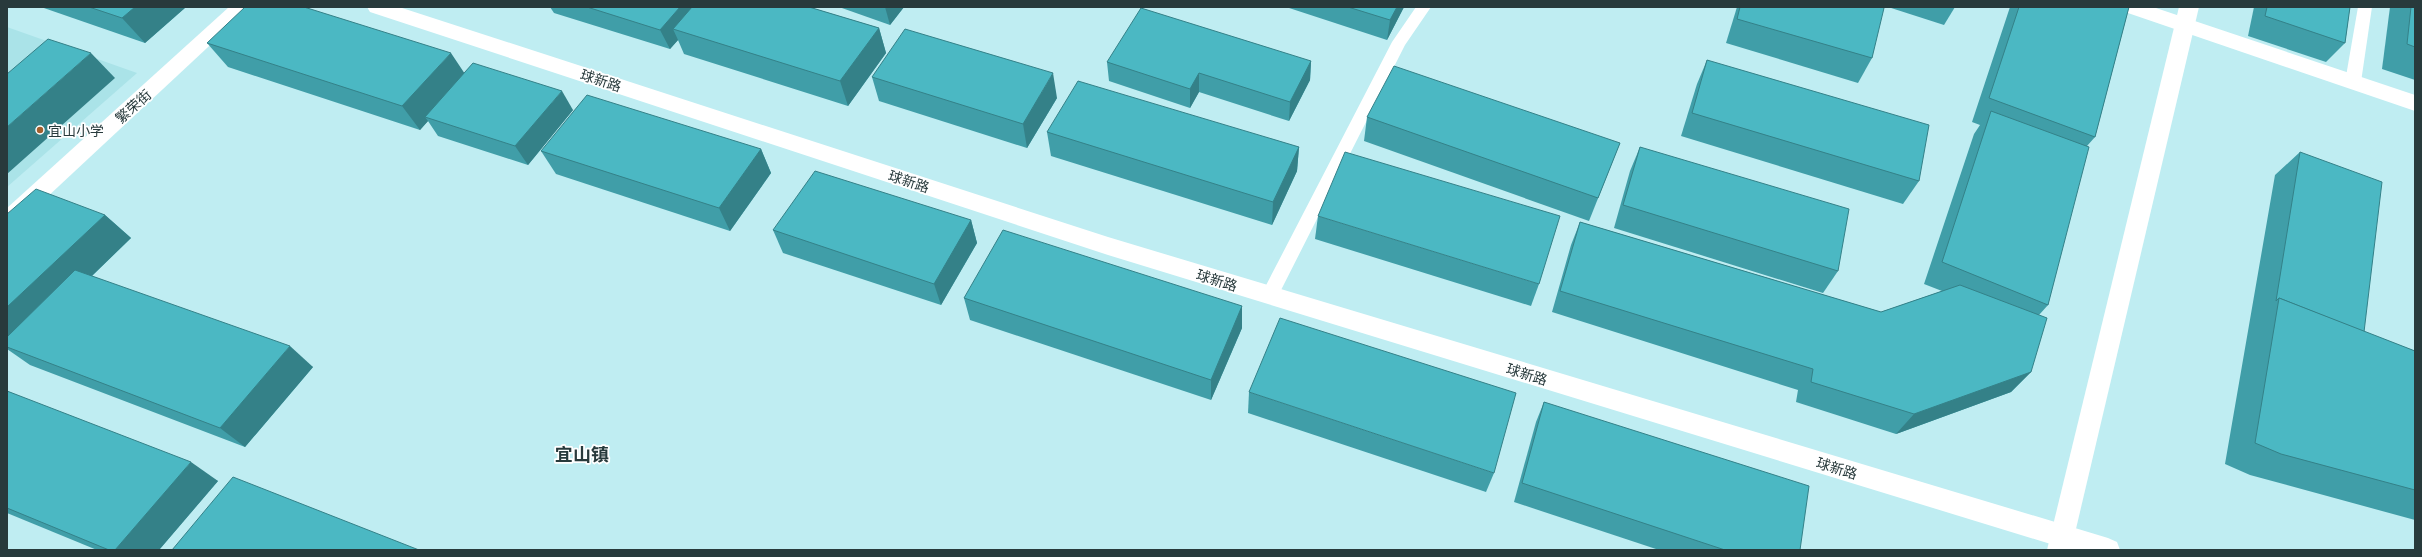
<svg xmlns="http://www.w3.org/2000/svg" width="2422" height="557" font-family="Barlow,'Noto Sans SC',sans-serif">
	<style>
		.built { fill: #aae3e8 }
		.lines { fill: none; stroke-linecap: round; stroke-linejoin: round }
		.service { fill: #fff; fill-rule: evenodd }
		.minor { fill: #fff; fill-rule: evenodd }
		.tertiary { fill: #fff; fill-rule: evenodd }
		.secondary { fill: #fff; fill-rule: evenodd }
		.wall { fill: #409ea8 }
		.shaded-wall { fill: #348188 }
		.building { fill: #4bb8c3; stroke: #348188 }
		.poi-dot { fill: #a25f2d; stroke: #fff; stroke-width: 1.5 }
		.labels { text-anchor: middle; dominant-baseline: central; stroke-width: 3.5; stroke-linejoin: round; paint-order: stroke }
		.street-label { font-size: 14px; fill: #283a3c; stroke: #fff }
		.poi-label { font-size: 14px; fill: #283a3c; stroke: #fff; text-anchor: start }
		.district-label { font-size: 18px; font-weight: bold; fill: #283a3c; stroke: #fff }
	</style>
	<rect width="100%" height="100%" fill="#bfedf2"/>
	<path class="built" d="M7 27 137 73 7 187Z"/>
	<g class="lines">
		<g class="service">
			<path d="M1416 7H1431L1405 45 1276 300 1270 302 1264 300 1261 295 1392 42Z"/>
			<path d="M2358 7H2372L2361 82 2358 86H2348L2345 82Z"/>
		</g>
		<path class="minor" d="M2122 7H2153L2415 95V111L2125 12Z"/>
		<g class="tertiary">
			<path d="M229 7H251L15 227 7 230V208Z"/>
			<path d="M367 7H399L1108 237 2108 538 2117 542 2120 550H2070L1108 255 370 12Z"/>
		</g>
		<path class="secondary" d="M2179 7H2199L2071 550H2047Z"/>
	</g>
	<g class="wall">
		<path d="M41 7H186L145 43Z"/>
		<path d="M550 7H809L879 28 886 53 848 106 684 54 678 40 670 49 554 13Z"/>
		<path d="M839 7H904L890 25Z"/>
		<path d="M1286 7H1404L1387 40Z"/>
		<path d="M1737 7H1881L1872 58 1858 83 1726 43Z"/>
		<path d="M1888 7H1955L1944 25Z"/>
		<path d="M2010 7H2129L2095 137 2087 146 2048 305 2039 315 2031 372 2011 392 1896 434 1796 402 1798 390 1552 312 1571 245 1580 222 1881 312 1942 291 1924 284 1974 134 1980 125 1972 122Z"/>
		<path d="M2254 7H2350L2345 43 2326 62 2248 36Z"/>
		<path d="M2390 7H2415V80L2382 69Z"/>
		<path d="M207 43 464 73 573 110 528 165 438 136 428 121 420 130 228 67Z"/>
		<path d="M1707 60 1919 181 1903 204 1681 136 1697 84Z"/>
		<path d="M1311 61 1310 80 1289 121 1199 92 1190 108 1109 81 1107 62Z"/>
		<path d="M872 77 1057 98 1027 148 879 101Z"/>
		<path d="M1367 117 1620 143 1589 221 1364 141Z"/>
		<path d="M1047 132 1299 147 1297 171 1272 225 1051 156Z"/>
		<path d="M1640 147 1838 271 1823 293 1614 228 1630 171Z"/>
		<path d="M761 149 771 173 730 231 556 174 541 151Z"/>
		<path d="M2300 152 2364 332 2415 351V520L2250 475 2225 464 2275 175Z"/>
		<path d="M7 214 105 215 131 238 92 276 313 367 245 447 30 365 7 349Z"/>
		<path d="M1318 216 1539 284 1531 306 1315 239Z"/>
		<path d="M971 220 977 243 941 305 783 253 773 230Z"/>
		<path d="M964 298 1242 306V328L1211 400 970 320Z"/>
		<path d="M7 391 218 481 159 550H97L7 513Z"/>
		<path d="M1249 392 1494 473 1486 492 1248 413Z"/>
		<path d="M1544 402 1800 550H1659L1514 502 1536 422Z"/>
	</g>
	<g class="shaded-wall">
		<path d="M135 7H186L145 43 122 18Z"/>
		<path d="M680 7H705L673 29 678 40 670 49 660 30Z"/>
		<path d="M885 7H904L890 25Z"/>
		<path d="M1397 7H1404L1387 40 1390 20Z"/>
		<path d="M879 28 886 53 848 106 840 81Z"/>
		<path d="M91 53 115 78 7 174V127Z"/>
		<path d="M451 53 467 77 425 117 428 121 420 130 402 106Z"/>
		<path d="M1311 61 1310 80 1289 121 1290 102Z"/>
		<path d="M1053 73 1057 98 1027 148 1023 124Z"/>
		<path d="M1199 73V92L1190 108V89Z"/>
		<path d="M562 91 573 110 528 165 515 146Z"/>
		<path d="M1299 147 1297 171 1272 225 1273 202Z"/>
		<path d="M761 149 771 173 730 231 719 208Z"/>
		<path d="M105 215 131 238 15 350 7 346V307Z"/>
		<path d="M971 220 977 243 941 305 934 284Z"/>
		<path d="M1242 306V328L1211 400V380Z"/>
		<path d="M290 346 313 367 245 447 220 428Z"/>
		<path d="M2031 372 2011 392 1896 434 1914 414Z"/>
		<path d="M191 462 218 481 159 550H115Z"/>
	</g>
	<g class="building">
		<path d="M89 7H135L122 18Z"/>
		<path d="M245 7H304L451 53 402 106 207 43Z"/>
		<path d="M587 7H680L660 30Z"/>
		<path d="M692 7H809L879 28 840 81 673 29Z"/>
		<path d="M1348 7H1397L1390 20Z"/>
		<path d="M1740 7H1881L1884 8 1872 58 1737 19Z"/>
		<path d="M2019 7H2129L2095 137 1989 98Z"/>
		<path d="M2267 7H2350L2345 43 2265 16Z"/>
		<path d="M2411 7H2415V47L2407 44Z"/>
		<path d="M1141 8 1311 61 1290 102 1199 73 1190 89 1107 62Z"/>
		<path d="M905 29 1053 73 1023 124 872 77Z"/>
		<path d="M48 39 91 53 7 127V74Z"/>
		<path d="M1707 60 1929 125 1919 181 1692 113Z"/>
		<path d="M473 63 562 91 515 146 425 117Z"/>
		<path d="M1394 66 1620 143 1598 198 1367 117Z"/>
		<path d="M1078 81 1299 147 1273 202 1047 132Z"/>
		<path d="M587 95 761 149 719 208 541 151Z"/>
		<path d="M1991 111 2089 147 2048 305 1942 262Z"/>
		<path d="M1640 147 1849 209 1838 271 1623 205Z"/>
		<path d="M1345 152 1560 216 1539 284 1318 216Z"/>
		<path d="M2300 152 2382 182 2364 332 2279 298 2276 301Z"/>
		<path d="M815 171 971 220 934 284 773 230Z"/>
		<path d="M36 189 105 215 7 307V214Z"/>
		<path d="M1580 222 1881 312 1960 285 2047 318 2031 372 1914 414 1811 382 1813 369 1560 291Z"/>
		<path d="M1003 230 1242 306 1211 380 964 298Z"/>
		<path d="M75 270 290 346 220 428 7 347V337Z"/>
		<path d="M2279 298 2415 351V490L2281 454 2255 443Z"/>
		<path d="M1280 318 1516 393 1494 473 1249 392Z"/>
		<path d="M7 391 191 462 115 550H109L7 508Z"/>
		<path d="M1544 402 1809 486 1800 550H1725L1522 483Z"/>
		<path d="M233 477 419 550H172Z"/>
	</g>
	<circle class="poi-dot" cx="40" cy="130" r="4"/>
	<g class="labels">
		<g class="street-label">
			<text transform="translate(601 80) rotate(18)">球新路</text>
			<text transform="translate(133 106) rotate(-42)">繁荣街</text>
			<text transform="translate(909 181) rotate(18)">球新路</text>
			<text transform="translate(1217 280) rotate(17)">球新路</text>
			<text transform="translate(1527 374) rotate(17)">球新路</text>
			<text transform="translate(1837 468) rotate(17)">球新路</text>
		</g>
		<g class="poi-label">
			<text x="48" y="130">宜山小学</text>
		</g>
		<g class="district-label">
			<text x="582" y="454">宜山镇</text>
		</g>
	</g>
	<rect width="2422" height="557" fill="none" stroke="#283a3c" stroke-width="16"/>
</svg>
